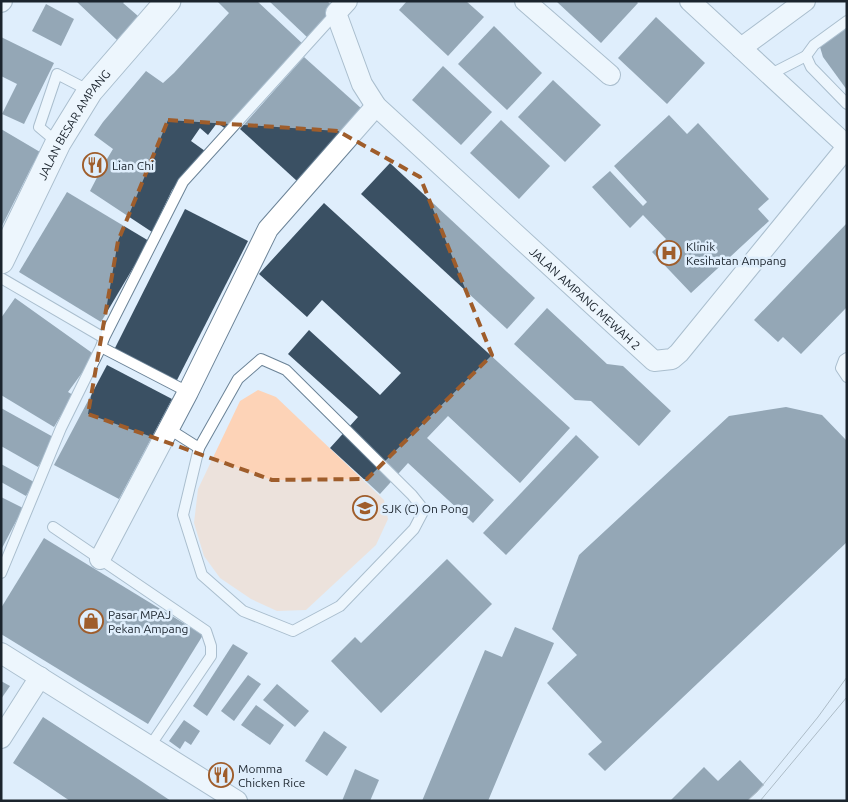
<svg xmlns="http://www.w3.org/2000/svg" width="848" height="802" font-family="Ubuntu,sans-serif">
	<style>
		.green { fill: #fdd3b7 }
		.building { fill: #3a5063 }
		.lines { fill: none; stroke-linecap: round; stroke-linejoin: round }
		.service-casing { stroke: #6b8397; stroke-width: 12 }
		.minor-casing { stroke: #6b8397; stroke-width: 22 }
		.tertiary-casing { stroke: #6b8397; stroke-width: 27 }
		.service { stroke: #fff; stroke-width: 10 }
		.minor { stroke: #fff; stroke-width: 20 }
		.tertiary { stroke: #fff; stroke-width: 25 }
		.tram { stroke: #717d88; stroke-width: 1 }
		.marked { fill: none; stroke: #9f5d2b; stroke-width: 4; stroke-dasharray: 10 6; stroke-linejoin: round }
		.labels { text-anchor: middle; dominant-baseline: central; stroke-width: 5; stroke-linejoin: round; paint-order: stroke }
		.street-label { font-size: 12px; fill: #1b242d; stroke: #dfeefc }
		.poi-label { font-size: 12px; fill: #1b242d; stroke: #dfeefc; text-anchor: start }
	</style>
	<rect width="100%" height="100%" fill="#dfeefc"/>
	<path class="green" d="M258 390 276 397 384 500 388 519 376 545 306 610 277 611 251 599 220 578 204 556 194 523 198 489 240 401Z"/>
	<g class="building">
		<path d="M76 1H125L123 3 138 16 117 40Z"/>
		<path d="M217 1H257L304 45 226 129 217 123 208 135 200 128 191 141 205 151 182 177 172 190 152 232 90 191 104 164 113 149 94 135 103 122 146 71 163 83 174 73 229 13Z"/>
		<path d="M269 1H327L335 8 308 38Z"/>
		<path d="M407 1H466L484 17 448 56 399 10Z"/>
		<path d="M556 1H636L638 3 601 43Z"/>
		<path d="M46 4 74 19 61 46 32 31Z"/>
		<path d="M656 17 705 63 667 104 618 58Z"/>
		<path d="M494 26 542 73 507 110 458 64Z"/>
		<path d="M847 28V90L823 57 820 47Z"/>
		<path d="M1 37 54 63 24 124 2 114 17 84 1 76Z"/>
		<path d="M304 57 362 109 297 181 240 129Z"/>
		<path d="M443 66 492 112 461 145 412 100Z"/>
		<path d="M553 80 601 125 565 162 518 117Z"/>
		<path d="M669 115 687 134 698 123 769 199 758 209 769 221 691 293 652 252 666 239 643 215 630 228 592 187 610 171 643 206 647 202 614 166Z"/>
		<path d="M501 120 550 166 519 199 470 153Z"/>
		<path d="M1 129 40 152 31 168 1 228Z"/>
		<path d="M390 163 535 298 507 329 361 194Z"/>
		<path d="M67 192 149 241 101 322 19 272Z"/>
		<path d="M324 203 570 428 520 483 448 416 427 438 494 500 473 523 408 463 380 494 330 448 358 417 288 354 309 330 380 395 401 373 322 300 307 317 259 274Z"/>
		<path d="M185 209 248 241 176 382 114 350Z"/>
		<path d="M847 223V307L801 354 783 337 778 342 754 320Z"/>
		<path d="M15 298 95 355 68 392 73 395 54 427 1 395V318Z"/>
		<path d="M547 308 607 364 623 366 671 411 639 446 591 401 575 400 514 344Z"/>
		<path d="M107 365 172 399 119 499 54 465Z"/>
		<path d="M786 407 822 415 847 441V542L605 771 588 754 602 742 547 683 577 655 552 629 579 555 729 416Z"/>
		<path d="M1 408 55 438 38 467 1 446Z"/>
		<path d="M576 435 599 457 506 555 483 533Z"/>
		<path d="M1 464 34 482 26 496 1 482Z"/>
		<path d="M1 497 23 508 1 550Z"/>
		<path d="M44 538 203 635 148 724 1 634V608Z"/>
		<path d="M447 559 492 604 381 713 331 661 355 637 361 643Z"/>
		<path d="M515 627 554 643 488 801H422L485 650 502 657Z"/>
		<path d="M233 644 248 653 207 716 193 706Z"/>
		<path d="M248 675 261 684 234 721 221 711Z"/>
		<path d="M1 681 10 686 1 699Z"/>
		<path d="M277 684 309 711 295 727 263 700Z"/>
		<path d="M256 705 284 725 270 745 241 725Z"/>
		<path d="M43 717 135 777 171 801H70L39 780 13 763Z"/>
		<path d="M184 720 200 731 191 745 185 741 180 749 169 741Z"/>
		<path d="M324 731 347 747 327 776 305 761Z"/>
		<path d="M740 760 764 785 747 801H670L704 767 718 781Z"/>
		<path d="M355 769 379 780 370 801H342Z"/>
	</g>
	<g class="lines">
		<defs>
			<g id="service">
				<path d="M847 21 814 45 806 56 811 67 847 104"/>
				<path d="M769 75 806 56"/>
				<path d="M58 143 39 127 57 74 90 91"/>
				<path d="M1 278 104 338"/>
				<path d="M101 347 188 392"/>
				<path d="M847 358 844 360 841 368 847 377"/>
				<path d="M261 359 286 370 412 495 424 510 414 529 340 606 293 631 243 611 202 575 183 515 199 448 238 379Z"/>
				<path d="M169 429 199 448"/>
				<path d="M53 527 206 631 211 646V656L150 746"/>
				<path d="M1 573 61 428 101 347 104 338 183 182 336 13"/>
			</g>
			<g id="minor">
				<path id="s1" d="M347 1 336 13 362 84 376 106 654 361 672 359 679 353 847 147"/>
				<path d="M525 1 610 75"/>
				<path d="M690 1 847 146"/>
				<path d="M1 2 2 1"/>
				<path d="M741 48 805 1"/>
				<path d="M100 559 188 392 268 229 376 106"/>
				<path d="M1 653 237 801"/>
				<path d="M1 738 40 677"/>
			</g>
			<g id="tertiary">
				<path id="s2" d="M1 261 58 143 90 91 168 1"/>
			</g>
		</defs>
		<use href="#service" class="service-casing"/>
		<use href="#minor" class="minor-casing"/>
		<use href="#tertiary" class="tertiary-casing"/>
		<use href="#service" class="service"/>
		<use href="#minor" class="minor"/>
		<use href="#tertiary" class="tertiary"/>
		<g class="tram">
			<path d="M747 801 757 792 818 717 847 677"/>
			<path d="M760 801 847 697"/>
		</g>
	</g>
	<path d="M0 0H848V802H0ZM168 120 338 131 420 177 492 355 367 479 272 480 88 414 118 241Z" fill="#dfeefc" fill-opacity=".55" fill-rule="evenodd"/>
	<path class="marked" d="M168 120 338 131 420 177 492 355 367 479 272 480 88 414 118 241Z"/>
	<defs>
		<symbol id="restaurant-ring" viewBox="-11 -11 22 22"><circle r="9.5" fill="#dfeefc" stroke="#9f5d2b" stroke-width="1.5"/><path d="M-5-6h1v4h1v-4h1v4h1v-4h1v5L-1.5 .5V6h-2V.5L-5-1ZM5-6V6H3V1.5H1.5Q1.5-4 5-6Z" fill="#9f5d2b"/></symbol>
		<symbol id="hospital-ring" viewBox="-11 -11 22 22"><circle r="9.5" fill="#dfeefc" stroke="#9f5d2b" stroke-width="1.5"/><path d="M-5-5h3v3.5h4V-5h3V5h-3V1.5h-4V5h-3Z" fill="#9f5d2b"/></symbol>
		<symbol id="school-ring" viewBox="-11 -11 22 22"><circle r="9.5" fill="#dfeefc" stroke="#9f5d2b" stroke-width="1.5"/><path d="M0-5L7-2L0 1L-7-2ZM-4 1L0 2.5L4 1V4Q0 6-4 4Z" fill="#9f5d2b"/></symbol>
		<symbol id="shop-ring" viewBox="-11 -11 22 22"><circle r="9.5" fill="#dfeefc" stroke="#9f5d2b" stroke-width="1.5"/><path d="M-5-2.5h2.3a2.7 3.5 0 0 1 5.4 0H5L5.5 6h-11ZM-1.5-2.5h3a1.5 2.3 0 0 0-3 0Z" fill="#9f5d2b"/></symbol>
	</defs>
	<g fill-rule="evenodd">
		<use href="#restaurant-ring" x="81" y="151" width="28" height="28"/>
		<use href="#hospital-ring" x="655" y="239" width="28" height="28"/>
		<use href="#school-ring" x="351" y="494" width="28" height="28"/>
		<use href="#shop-ring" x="77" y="607" width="28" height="28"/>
		<use href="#restaurant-ring" x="207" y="761" width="28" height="28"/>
	</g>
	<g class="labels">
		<g class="street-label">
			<text stroke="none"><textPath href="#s2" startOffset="155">JALAN BESAR AMPANG</textPath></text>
			<text stroke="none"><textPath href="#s1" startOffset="402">JALAN AMPANG MEWAH 2</textPath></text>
		</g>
		<g class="poi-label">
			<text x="112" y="165">Lian Chi</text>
			<text x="686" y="246">Klinik<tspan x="686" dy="14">Kesihatan Ampang</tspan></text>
			<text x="382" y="508">SJK (C) On Pong</text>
			<text x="108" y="614">Pasar MPAJ<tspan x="108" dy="14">Pekan Ampang</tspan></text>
			<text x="238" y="768">Momma<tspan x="238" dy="14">Chicken Rice</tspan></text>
		</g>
	</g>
	<rect width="848" height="802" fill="none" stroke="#1b242d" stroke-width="5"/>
</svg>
